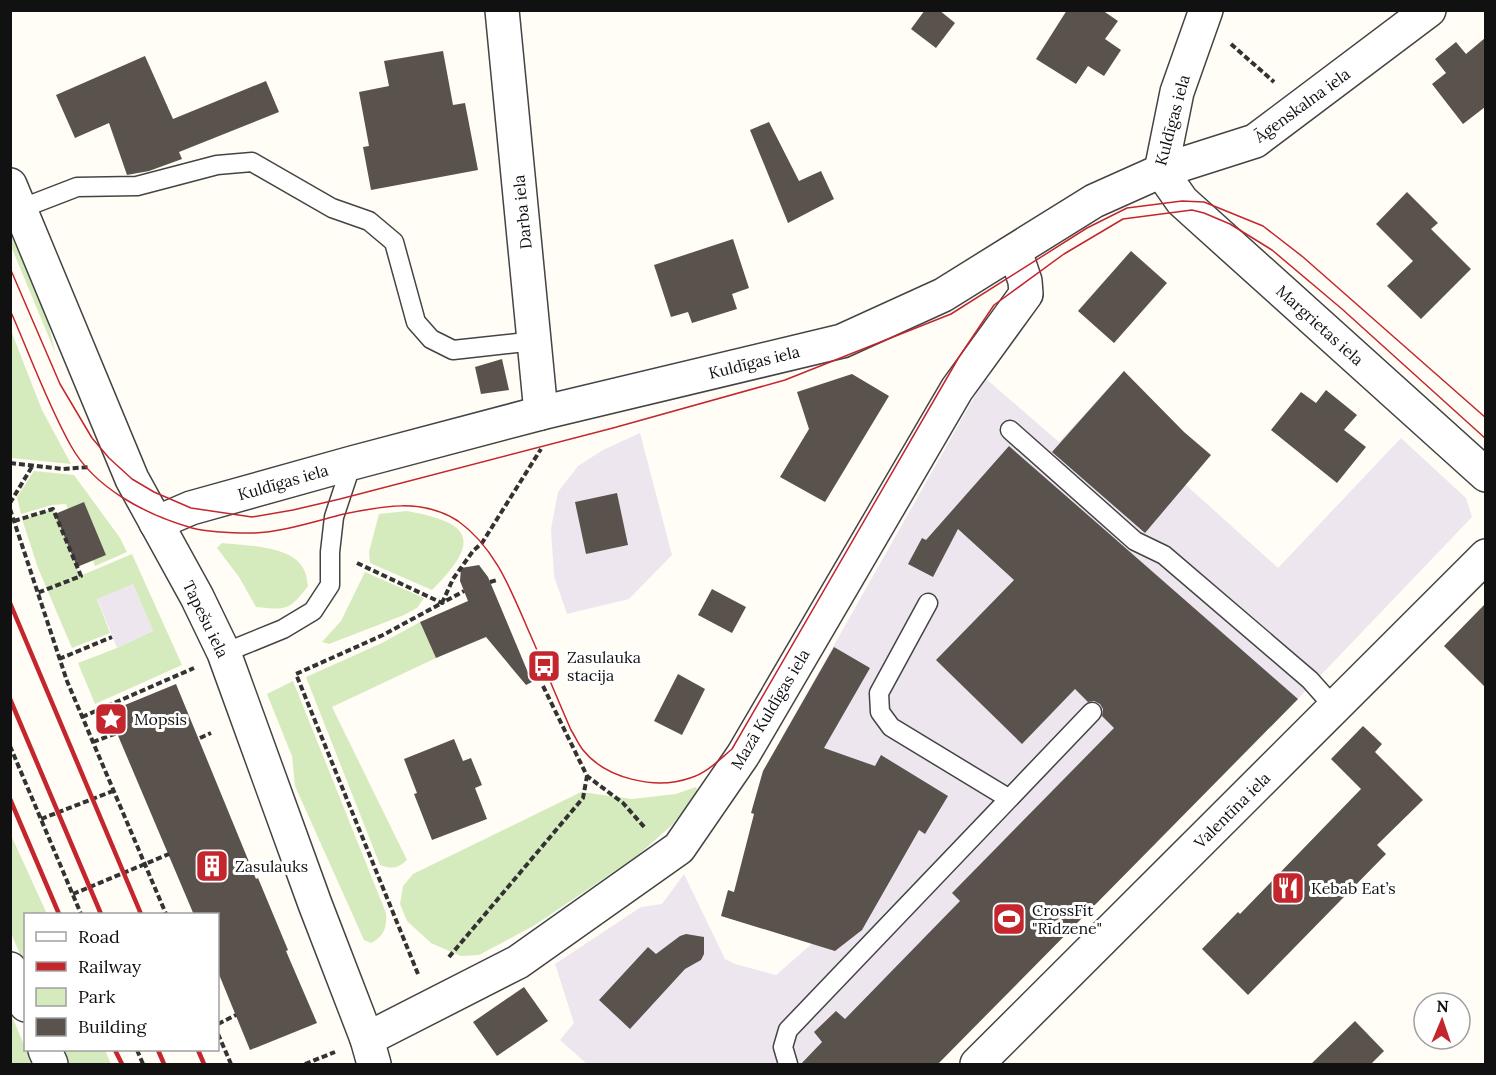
<svg xmlns="http://www.w3.org/2000/svg" width="1496" height="1075" font-family="Lora,serif">
	<style>
		.industrial { fill: #eee6ef }
		.green { fill: #d5ebbd }
		.building { fill: #5a524d }
		.lines { fill: none; stroke-linecap: round; stroke-linejoin: round }
		.lane-casing { stroke: #444; stroke-width: 21 }
		.street-casing { stroke: #444; stroke-width: 36 }
		.path { stroke: #333; stroke-width: 4; stroke-dasharray: 6 3; stroke-linecap: butt }
		.lane { stroke: #fff; stroke-width: 18 }
		.street { stroke: #fff; stroke-width: 33 }
		.tram { stroke: #c4262e; stroke-width: 1.5 }
		.rail { stroke: #c4262e; stroke-width: 4.5 }
		.labels { text-anchor: middle; dominant-baseline: central; stroke-width: 6; stroke-linejoin: round; paint-order: stroke }
		.street-label { font-size: 16px; fill: #111; stroke: #fff }
		.poi-label { font-size: 16px; fill: #111; stroke: #fff; text-anchor: start }
	</style>
	<rect width="100%" height="100%" fill="#fffdf5"/>
	<g class="industrial">
		<path d="M1124 371 1186 485 1278 568 1401 438 1466 498 1472 517 1299 698 937 1064H587L560 1040 574 1023 555 964 641 907 662 904 684 874 725 959 735 964 776 975 822 935 874 766 782 737 985 378 1059 442Z"/>
		<path d="M640 433 672 555 629 599 567 614 554 576 551 529 558 492 578 466 603 450Z"/>
		<path d="M133 584 153 631 117 648 97 598Z"/>
	</g>
	<g class="green">
		<path d="M10 216 43 299 55 352 11 246Z"/>
		<path d="M10 328 42 410 71 464 11 458Z"/>
		<path d="M34 471 74 475 120 538 127 552 95 566 93 560 106 555 84 502 68 509 66 504 52 505 21 514 17 497Z"/>
		<path d="M53 509 80 576 132 554 182 665 95 704 78 663 117 648 153 631 133 584 97 599 110 633 72 648 38 568 22 519Z"/>
		<path d="M407 511C473 523 481 541 432 590L370 563 369 552 379 514Z"/>
		<path d="M222 543C247 546 295 545 305 572 307 576 307 582 308 586 289 611 286 610 256 607L239 577 217 548Z"/>
		<path d="M365 572 424 598 417 608 404 615 329 644 322 642 341 621Z"/>
		<path d="M420 622 436 658 332 707 407 860C397 869 392 869 380 865L306 677 382 643Z"/>
		<path d="M293 681 386 913C387 928 384 936 371 943L364 940 295 786 292 756 267 694Z"/>
		<path d="M696 787 698 792 672 825 637 856 535 925 479 955 461 956 431 943 407 921 400 904 403 886 413 874 581 792 632 799 676 794Z"/>
		<path d="M10 833 47 914H26L25 966 11 933Z"/>
		<path d="M11 1014 32 1064H11Z"/>
		<path d="M62 1050H105L111 1064H69Z"/>
	</g>
	<g class="building">
		<path d="M925 10H939L955 23 936 48 911 29Z"/>
		<path d="M1067 10H1102L1118 21 1105 39 1121 50 1104 76 1088 66 1076 84 1036 59Z"/>
		<path d="M1485 38V107L1463 124 1432 84 1446 73 1435 59 1456 42 1466 54Z"/>
		<path d="M443 51 453 105 465 103 478 170 371 190 363 147 369 146 359 92 389 86 384 61Z"/>
		<path d="M145 56 173 119 266 81 279 112 179 152 182 159 149 171 127 175 109 123 75 138 56 95Z"/>
		<path d="M769 122 799 181 821 171 834 199 788 223 750 130Z"/>
		<path d="M1407 192 1438 223 1431 229 1471 269 1421 319 1387 286 1413 261 1376 224Z"/>
		<path d="M733 239 749 288 732 294 737 309 692 323 688 312 671 317 654 265Z"/>
		<path d="M1131 251 1167 283 1114 343 1078 311Z"/>
		<path d="M502 359 509 390 481 394 475 367Z"/>
		<path d="M1124 371 1184 432 1211 455 1145 533 1052 452Z"/>
		<path d="M852 374 889 396 825 502 780 477 809 429 797 392Z"/>
		<path d="M1326 390 1357 415 1344 430 1366 447 1337 483 1271 430 1301 392 1316 403Z"/>
		<path d="M1009 446 1298 699 937 1065H800L822 1042 814 1032 836 1011 845 1019 960 901 952 893 1114 728 1102 716 1103 709 1100 704 1094 701 1088 702 1075 689 1022 744 936 660 1014 580 958 529 933 577 908 564 922 538 926 540Z"/>
		<path d="M617 493 628 545 586 554 575 502Z"/>
		<path d="M84 502 106 555 77 567 55 514Z"/>
		<path d="M479 565 488 577 532 682 526 685 486 637 436 658 420 622 468 601 460 581 461 568Z"/>
		<path d="M712 589 746 607 732 633 698 615Z"/>
		<path d="M1485 604V687L1444 646Z"/>
		<path d="M834 647 870 668 824 748 875 766 881 755 948 796 925 834 919 830 862 930 835 951 721 916 728 890 734 892 754 814 751 813 763 771Z"/>
		<path d="M678 674 705 689 682 735 654 721Z"/>
		<path d="M176 684 256 879 258 878 288 950 286 951 317 1023 250 1050 218 972V915H194L108 712Z"/>
		<path d="M1363 726 1382 744 1375 752 1423 800 1377 845 1386 854 1248 995 1202 949 1238 912 1240 914 1361 789 1331 759Z"/>
		<path d="M454 739 463 761 471 758 482 785 475 788 487 819 432 840 414 794 417 793 404 759Z"/>
		<path d="M686 934 704 937V954L701 960 685 969 630 1029 599 1000 648 947 656 954 680 936Z"/>
		<path d="M524 987 548 1021 497 1056 473 1022Z"/>
		<path d="M1355 1021 1384 1051 1370 1065H1310Z"/>
	</g>
	<g class="lines">
		<defs>
			<g id="lane">
				<path d="M20 209 77 187 137 186 217 165 252 162 332 208 369 221 394 242 416 322 431 339 453 350 535 341"/>
				<path d="M1010 430 1135 541 1164 555 1310 680 1334 707"/>
				<path d="M928 603 879 693 880 712 891 727 1008 798"/>
				<path d="M224 653 283 629 313 611 330 585V552L334 517 352 463"/>
				<path d="M788 1064 783 1047 788 1030 1092 712"/>
			</g>
			<g id="street">
				<path d="M502 10 541 413"/>
				<path d="M1161 171 1182 201 1486 475"/>
				<path d="M1161 171 1177 92 1206 10"/>
				<path d="M10 185 132 479 197 597 224 653 315 904 367 1039 374 1064"/>
				<path d="M156 523 191 508 352 463 541 413 842 341 943 295 1094 201 1161 171 1255 141 1429 10"/>
				<path d="M10 969 26 1005"/>
				<path d="M367 1039 518 962 679 848 743 755 957 389 1026 294 1025 281 1015 251"/>
				<path d="M45 1050 51 1064"/>
				<path d="M977 1064 1486 556"/>
			</g>
		</defs>
		<use href="#lane" class="lane-casing"/>
		<use href="#street" class="street-casing"/>
		<g class="path">
			<path d="M1231 44 1274 82"/>
			<path d="M10 463 63 469 90 467"/>
			<path d="M10 503 33 465"/>
			<path d="M10 509 67 681 166 914"/>
			<path d="M14 521 53 509 81 576 37 593"/>
			<path d="M357 563 442 603 464 591"/>
			<path d="M490 582 497 580"/>
			<path d="M59 659 112 637"/>
			<path d="M543 686 587 776 623 803 646 829"/>
			<path d="M82 717 194 668"/>
			<path d="M200 738 211 733"/>
			<path d="M93 742 117 733"/>
			<path d="M10 746 81 914"/>
			<path d="M41 819 113 791"/>
			<path d="M73 894 169 854"/>
			<path d="M449 957 583 798 587 776"/>
			<path d="M418 974 296 674 383 635 442 603 453 579 473 551 482 543 541 449"/>
			<path d="M218 1024 236 1015"/>
			<path d="M218 1034 231 1064"/>
			<path d="M137 1050 143 1064"/>
			<path d="M305 1064 335 1052"/>
		</g>
		<use href="#lane" class="lane"/>
		<use href="#street" class="street"/>
		<g class="tram">
			<path d="M10 268 60 384 92 438 109 458 132 479 154 492 191 508 252 517 293 510 340 499 613 428 785 380 951 314 1087 228 1127 208 1182 201 1204 202 1263 226 1303 257 1486 418"/>
			<path d="M10 310C30 355 47 403 71 446 95 489 147 515 192 528 208 532 234 533 251 533 279 533 316 521 344 514 382 506 423 498 458 521 496 548 512 593 530 634 544 666 557 698 571 730 575 736 578 744 583 750 606 779 656 790 690 778 707 773 719 760 732 749L959 357 994 305 1064 254 1123 219 1192 210 1204 213 1230 224 1272 250 1342 309 1486 439"/>
		</g>
		<g class="rail">
			<path d="M10 603 141 914"/>
			<path d="M10 699 101 914"/>
			<path d="M10 799 59 914"/>
			<path d="M115 1050 122 1064"/>
			<path d="M158 1050 164 1064"/>
			<path d="M198 1050 204 1064"/>
		</g>
	</g>
	<defs>
		<symbol id="bus-square" viewBox="-11 -11 22 22"><rect x="-9" y="-9" width="18" height="18" rx="4" fill="#c4262e" stroke="#fff"/><path d="M-5-6H5V4H4V6H2V4H-2V6H-4V4H-5ZM-3.5-4V0h7V-4ZM-3.5 1.2v1.5H-2V1.2ZM2 1.2v1.5H3.5V1.2Z" fill="#fff"/></symbol>
		<symbol id="sight-square" viewBox="-11 -11 22 22"><rect x="-9" y="-9" width="18" height="18" rx="4" fill="#c4262e" stroke="#fff"/><path d="M0-6L1.8-2.2L6-1.7L2.9 1.2L3.7 5.4L0 3.3L-3.7 5.4L-2.9 1.2L-6-1.7L-1.8-2.2Z" fill="#fff"/></symbol>
		<symbol id="building-square" viewBox="-11 -11 22 22"><rect x="-9" y="-9" width="18" height="18" rx="4" fill="#c4262e" stroke="#fff"/><path d="M-4-6H4V6H1V3H-1V6H-4ZM-2.5-4.3h1.7v1.8h-1.7ZM.8-4.3h1.7v1.8H.8ZM-2.5-1h1.7V.8h-1.7ZM.8-1h1.7V.8H.8Z" fill="#fff"/></symbol>
		<symbol id="restaurant-square" viewBox="-11 -11 22 22"><rect x="-9" y="-9" width="18" height="18" rx="4" fill="#c4262e" stroke="#fff"/><path d="M-5-6h1v4h1v-4h1v4h1v-4h1v5L-1.5 .5V6h-2V.5L-5-1ZM5-6V6H3V1.5H1.5Q1.5-4 5-6Z" fill="#fff"/></symbol>
		<symbol id="stadium-square" viewBox="-11 -11 22 22"><rect x="-9" y="-9" width="18" height="18" rx="4" fill="#c4262e" stroke="#fff"/><path d="M0-5a6.5 5 0 1 0 0 10a6.5 5 0 1 0 0-10ZM-3.5-1.8h7v3.6h-7Z" fill="#fff"/></symbol>
	</defs>
	<g fill-rule="evenodd">
		<use href="#bus-square" x="525" y="647" width="38" height="38"/>
		<use href="#sight-square" x="92" y="700" width="38" height="38"/>
		<use href="#building-square" x="193" y="847" width="38" height="38"/>
		<use href="#restaurant-square" x="1269" y="869" width="38" height="38"/>
		<use href="#stadium-square" x="990" y="900" width="38" height="38"/>
	</g>
	<g class="labels">
		<g class="street-label">
			<text transform="translate(1302 105) rotate(-36)">Āgenskalna iela</text>
			<text transform="translate(1172 120) rotate(-75)">Kuldīgas iela</text>
			<text transform="translate(522 212) rotate(-96)">Darba iela</text>
			<text transform="translate(1320 325) rotate(42)">Margrietas iela</text>
			<text transform="translate(754 362) rotate(-14)">Kuldīgas iela</text>
			<text transform="translate(283 482) rotate(-16)">Kuldīgas iela</text>
			<text transform="translate(206 619) rotate(64)">Tapešu iela</text>
			<text transform="translate(770 709) rotate(-59)">Mazā Kuldīgas iela</text>
			<text transform="translate(1232 810) rotate(-45)">Valentīna iela</text>
		</g>
		<g class="poi-label">
			<text x="567" y="657">Zasulauka<tspan x="567" dy="18">stacija</tspan></text>
			<text x="134" y="719">Mopsis</text>
			<text x="235" y="866">Zasulauks</text>
			<text x="1311" y="888">Kebab Eat’s</text>
			<text x="1032" y="910">CrossFit<tspan x="1032" dy="18">"Rīdzene"</tspan></text>
		</g>
	</g>
	<rect width="1496" height="1075" fill="none" stroke="#111111" stroke-width="24"/>
	<rect x="24" y="913" width="195" height="138" fill="#ffffff" stroke="#a0a0a0" stroke-width="1.5"/>
	<rect x="36" y="932" width="30" height="9" fill="#ffffff" stroke="#a0a0a0" stroke-width="1.5"/>
	<text x="78" y="943" font-size="18" fill="#111111">Road</text>
	<rect x="36" y="962" width="30" height="9" fill="#c4262e" stroke="#a0a0a0" stroke-width="1.5"/>
	<text x="78" y="973" font-size="18" fill="#111111">Railway</text>
	<rect x="36" y="988" width="30" height="18" fill="#d5ebbd" stroke="#a0a0a0" stroke-width="1.5"/>
	<text x="78" y="1003" font-size="18" fill="#111111">Park</text>
	<rect x="36" y="1018" width="30" height="18" fill="#5a524d" stroke="#a0a0a0" stroke-width="1.5"/>
	<text x="78" y="1033" font-size="18" fill="#111111">Building</text>
	<g transform="translate(1442 1021) rotate(2)"><circle r="28" fill="#ffffff" stroke="#a0a0a0" stroke-width="1.5"/>
	<path d="M0-4.5L10 22L0 15L-10 22Z" fill="#c4262e"/>
	<text y="-9" font-size="16" font-weight="bold" text-anchor="middle" fill="#111111">N</text>
	</g>
</svg>
